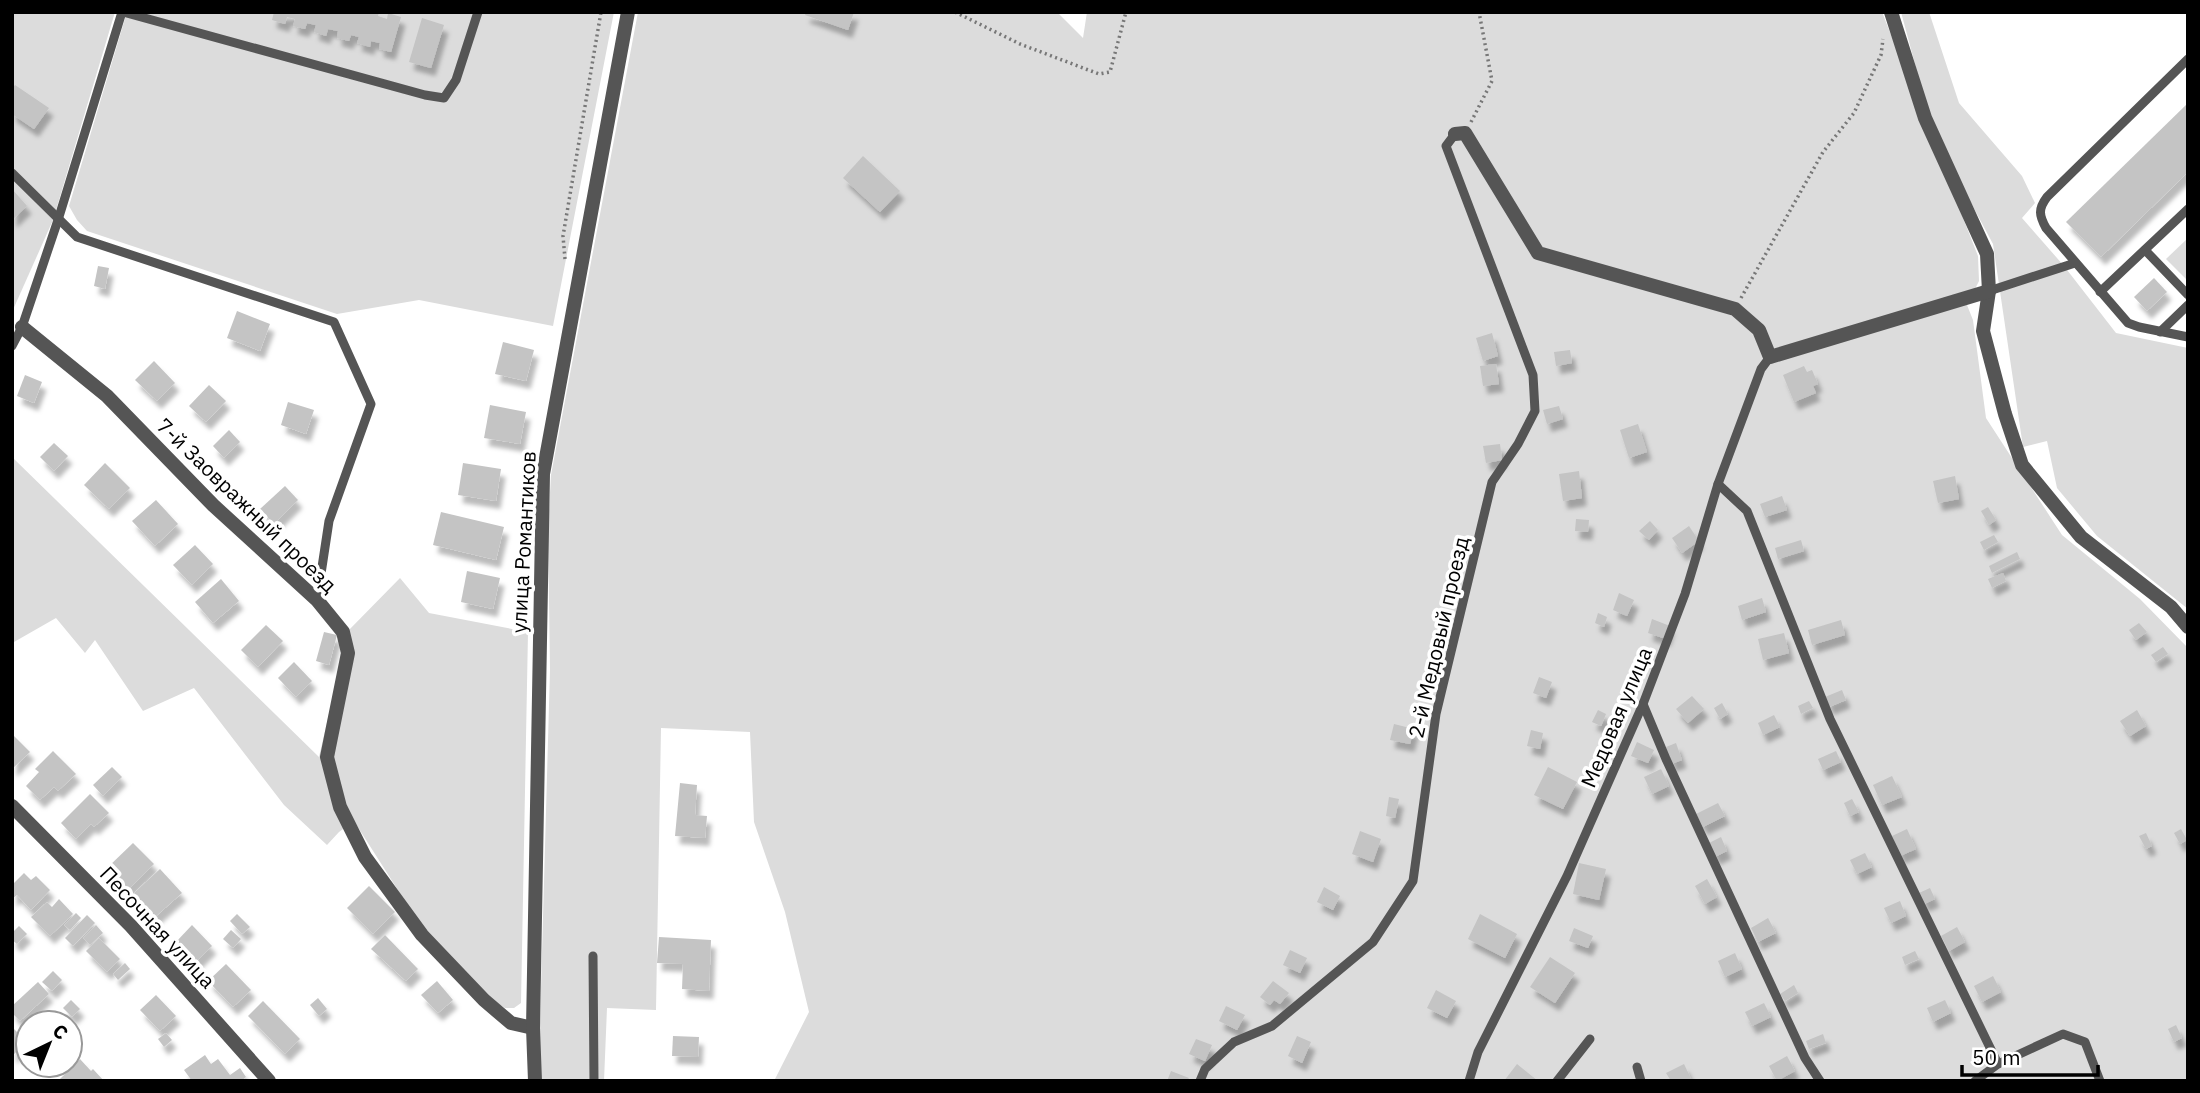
<svg xmlns="http://www.w3.org/2000/svg" width="2200" height="1093" font-family="'IBM Plex Sans',sans-serif">
	<style>
		.green { fill: #dcdcdc }
		.building { fill: #c4c4c4; filter: url(#shadow) }
		.lines { fill: none; stroke-linecap: round; stroke-linejoin: round }
		.path { stroke: #777; stroke-width: 3.5; stroke-dasharray: 2 3.5; stroke-linecap: butt }
		.lane { stroke: #555; stroke-width: 9 }
		.street { stroke: #555; stroke-width: 14 }
		.labels { text-anchor: middle; dominant-baseline: central; stroke-width: 7; stroke-linejoin: round; paint-order: stroke }
		.street-label { font-size: 21px; fill: #000; stroke: #fff }
	</style>
	<defs>
		<filter id="shadow"><feDropShadow dx="4.5" dy="8" stdDeviation="2" flood-color="#0004"/></filter>
	</defs>
	<rect width="100%" height="100%" fill="#fff"/>
	<g class="green">
		<path d="M12 12H115L53 220 12 312Z"/>
		<path d="M127 12H614L553 326 419 300 337 314 87 231 77 220 69 206Z"/>
		<path d="M638 12H1057L1083 38 1087 12H1882L1978 256 1979 281 1967 305 1973 320 1986 418 2062 535 2140 599 2188 648V1081H774L809 1012 785 912 754 822 750 732 661 728 656 1010 607 1008 604 1081H541L539 1059 550 670 548 529 551 475Z"/>
		<path d="M1901 12H1929L1959 103 2022 176 2035 203 2022 218 2064 266 2116 333 2188 348V609L2097 536 2057 488 2047 441 2023 447 1993 244 1954 171 1929 116Z"/>
		<path d="M2188 238V281L2166 259Z"/>
		<path d="M12 457 319 757 348 631 400 578 429 613 528 632 521 1003 514 1008H505L482 993 424 931 354 821 339 832 327 845 284 805 194 688 143 711 95 640 85 653 56 618 14 642 12 640Z"/>
	</g>
	<g class="building">
		<path d="M274 12H379L378 16 387 19 388 13 401 17 391 52 379 49 380 43 371 41 370 47 357 43 359 37 351 35 349 41 337 38 338 31 328 29 326 36 314 32 316 25 307 23 305 29 293 26 295 19 287 17 285 24 272 20Z"/>
		<path d="M806 12H854L848 30 805 15Z"/>
		<path d="M422 18 444 25 431 68 409 62Z"/>
		<path d="M15 85 49 108 34 129 12 114V89Z"/>
		<path d="M2188 103V172L2101 257 2066 222Z"/>
		<path d="M863 156 900 191 880 212 843 178Z"/>
		<path d="M12 189 27 206 12 220Z"/>
		<path d="M98 266 109 268 105 289 94 286Z"/>
		<path d="M2154 278 2167 292 2147 311 2134 297Z"/>
		<path d="M237 311 270 324 260 351 227 338Z"/>
		<path d="M1492 333 1498 356 1483 361 1476 338Z"/>
		<path d="M503 342 534 350 526 381 495 374Z"/>
		<path d="M1570 350 1572 363 1556 366 1554 352Z"/>
		<path d="M154 361 175 383 157 401 135 380Z"/>
		<path d="M1496 364 1499 384 1483 386 1480 366Z"/>
		<path d="M1804 366 1807 372 1812 370 1818 384 1813 386 1816 393 1794 402 1783 375Z"/>
		<path d="M25 375 42 382 34 403 17 396Z"/>
		<path d="M209 385 226 401 206 422 189 406Z"/>
		<path d="M288 402 314 410 306 434 281 425Z"/>
		<path d="M490 405 526 412 520 444 484 438Z"/>
		<path d="M1559 406 1563 419 1547 424 1543 410Z"/>
		<path d="M1638 424 1647 452 1629 458 1620 430Z"/>
		<path d="M229 430 240 442 224 458 213 446Z"/>
		<path d="M54 443 68 456 54 471 40 457Z"/>
		<path d="M1500 444 1502 460 1486 463 1483 446Z"/>
		<path d="M105 463 130 488 109 509 84 485Z"/>
		<path d="M463 463 501 469 496 501 458 495Z"/>
		<path d="M1579 471 1582 498 1563 501 1559 474Z"/>
		<path d="M1955 476 1959 499 1938 503 1933 481Z"/>
		<path d="M285 486 298 500 274 524 260 509Z"/>
		<path d="M1782 496 1787 510 1765 517 1760 504Z"/>
		<path d="M156 500 178 524 155 546 132 521Z"/>
		<path d="M1988 507 1996 520 1989 525 1981 511Z"/>
		<path d="M441 512 504 527 496 560 433 545Z"/>
		<path d="M1576 519 1589 520 1588 532 1575 531Z"/>
		<path d="M1650 521 1658 530 1649 540 1639 531Z"/>
		<path d="M1689 526 1699 541 1682 553 1672 538Z"/>
		<path d="M1994 535 1998 542 1984 550 1980 542Z"/>
		<path d="M1801 540 1804 551 1778 559 1775 548Z"/>
		<path d="M195 545 213 564 192 585 173 565Z"/>
		<path d="M2017 552 2020 559 1992 573 1989 566Z"/>
		<path d="M467 571 500 578 493 609 461 602Z"/>
		<path d="M2003 573 2006 581 1992 588 1988 579Z"/>
		<path d="M221 579 239 601 213 623 195 602Z"/>
		<path d="M1619 593 1634 600 1627 616 1613 610Z"/>
		<path d="M1762 598 1766 612 1742 620 1738 606Z"/>
		<path d="M1598 613 1607 617 1604 627 1595 623Z"/>
		<path d="M1652 619 1670 626 1666 639 1648 633Z"/>
		<path d="M1841 620 1845 635 1812 645 1808 630Z"/>
		<path d="M2139 623 2147 632 2136 640 2129 630Z"/>
		<path d="M266 625 283 641 258 667 241 650Z"/>
		<path d="M324 632 337 635 329 665 316 661Z"/>
		<path d="M1784 633 1789 653 1763 660 1758 639Z"/>
		<path d="M2163 647 2168 654 2156 662 2151 655Z"/>
		<path d="M294 662 312 681 296 697 278 678Z"/>
		<path d="M1539 677 1552 682 1546 698 1533 693Z"/>
		<path d="M1842 690 1846 700 1829 707 1825 697Z"/>
		<path d="M1692 696 1704 709 1688 723 1676 709Z"/>
		<path d="M1809 701 1813 708 1801 714 1798 706Z"/>
		<path d="M1722 703 1728 714 1720 719 1714 708Z"/>
		<path d="M1598 710 1606 714 1601 726 1592 722Z"/>
		<path d="M2137 710 2146 726 2130 736 2120 721Z"/>
		<path d="M1774 715 1780 727 1763 735 1758 723Z"/>
		<path d="M1394 724 1414 729 1410 744 1390 740Z"/>
		<path d="M1531 730 1543 733 1540 749 1527 746Z"/>
		<path d="M12 734 30 752 12 769Z"/>
		<path d="M1637 742 1654 750 1648 763 1631 756Z"/>
		<path d="M1676 743 1682 760 1671 764 1666 747Z"/>
		<path d="M53 751 76 774 58 791 54 787 40 800 26 786 39 772 35 769Z"/>
		<path d="M1836 751 1841 762 1823 770 1818 759Z"/>
		<path d="M112 767 122 777 103 796 93 785Z"/>
		<path d="M1548 767 1577 782 1563 809 1534 795Z"/>
		<path d="M1661 769 1669 786 1652 794 1644 777Z"/>
		<path d="M1892 776 1902 797 1882 805 1873 785Z"/>
		<path d="M680 783 697 785 695 815 707 816 705 838 675 836Z"/>
		<path d="M90 794 109 813 94 827 91 824 76 839 61 823Z"/>
		<path d="M1389 797 1399 799 1395 818 1386 816Z"/>
		<path d="M1852 799 1859 812 1850 816 1844 803Z"/>
		<path d="M1718 803 1725 816 1703 827 1696 814Z"/>
		<path d="M1907 829 1916 849 1900 856 1892 836Z"/>
		<path d="M2181 829 2187 840 2180 844 2174 833Z"/>
		<path d="M1360 831 1381 839 1373 862 1352 854Z"/>
		<path d="M2146 833 2152 846 2146 849 2139 836Z"/>
		<path d="M1721 837 1727 851 1715 857 1709 843Z"/>
		<path d="M133 843 154 864 128 890 107 868Z"/>
		<path d="M1865 853 1872 867 1857 874 1850 860Z"/>
		<path d="M1579 863 1606 869 1599 900 1573 894Z"/>
		<path d="M160 869 182 893 155 917 134 893Z"/>
		<path d="M24 873 31 880 36 876 50 890 31 910 17 895 12 899V885Z"/>
		<path d="M1707 879 1717 897 1705 904 1695 886Z"/>
		<path d="M369 886 395 912 373 934 347 908Z"/>
		<path d="M1324 887 1340 896 1333 910 1317 902Z"/>
		<path d="M1930 888 1935 899 1924 904 1919 893Z"/>
		<path d="M59 899 73 914 50 936 31 917 47 902 52 907Z"/>
		<path d="M1900 901 1906 916 1891 923 1884 908Z"/>
		<path d="M76 913 81 918 70 930 64 925Z"/>
		<path d="M237 914 250 927 242 934 230 921Z"/>
		<path d="M1480 914 1517 934 1505 958 1468 939Z"/>
		<path d="M87 915 95 923 73 946 65 938Z"/>
		<path d="M1768 918 1776 933 1758 942 1751 928Z"/>
		<path d="M96 925 103 933 90 945 83 938Z"/>
		<path d="M192 925 212 946 196 962 176 942Z"/>
		<path d="M19 926 27 934 17 944 12 940V933Z"/>
		<path d="M1957 927 1965 942 1949 951 1941 936Z"/>
		<path d="M1574 928 1593 936 1588 948 1569 941Z"/>
		<path d="M231 930 241 939 233 948 223 939Z"/>
		<path d="M385 935 418 969 406 981 371 949Z"/>
		<path d="M659 937 711 940 709 991 682 989 683 964 657 963Z"/>
		<path d="M99 938 120 959 107 972 86 951Z"/>
		<path d="M1290 950 1307 958 1300 973 1283 965Z"/>
		<path d="M1915 951 1919 959 1905 965 1902 957Z"/>
		<path d="M1735 953 1742 969 1725 977 1718 961Z"/>
		<path d="M1550 957 1575 973 1555 1003 1530 987Z"/>
		<path d="M125 963 130 969 118 980 113 974Z"/>
		<path d="M226 964 251 990 233 1007 208 981Z"/>
		<path d="M53 971 62 980 52 991 42 982Z"/>
		<path d="M1993 976 2001 992 1982 1002 1974 986Z"/>
		<path d="M437 981 453 1000 438 1013 421 995Z"/>
		<path d="M1273 981 1289 993 1280 1004 1274 1000 1270 1005 1260 997Z"/>
		<path d="M38 982 49 994 20 1021 12 1013V1006Z"/>
		<path d="M1794 985 1798 993 1785 1001 1780 994Z"/>
		<path d="M1436 990 1456 1001 1447 1018 1427 1008Z"/>
		<path d="M156 995 176 1016 160 1031 140 1010Z"/>
		<path d="M318 998 327 1009 319 1016 310 1005Z"/>
		<path d="M71 1000 80 1009 72 1017 63 1008Z"/>
		<path d="M1945 1000 1951 1013 1933 1022 1927 1008Z"/>
		<path d="M263 1001 300 1039 285 1054 248 1016Z"/>
		<path d="M1764 1003 1771 1017 1752 1026 1745 1012Z"/>
		<path d="M1226 1006 1245 1015 1237 1030 1219 1021Z"/>
		<path d="M2176 1025 2182 1038 2174 1042 2168 1029Z"/>
		<path d="M12 1027 27 1042 12 1056Z"/>
		<path d="M166 1033 172 1040 164 1047 158 1039Z"/>
		<path d="M1823 1034 1826 1043 1809 1049 1806 1041Z"/>
		<path d="M673 1036 699 1037 698 1057 672 1056Z"/>
		<path d="M1297 1036 1311 1042 1302 1063 1288 1056Z"/>
		<path d="M1196 1039 1212 1045 1205 1061 1189 1054Z"/>
		<path d="M205 1055 211 1064 218 1059 230 1075 240 1068 246 1077 241 1081H192L184 1070Z"/>
		<path d="M1787 1056 1795 1071 1777 1081 1769 1066Z"/>
		<path d="M80 1059 91 1071 93 1069 104 1081H58Z"/>
		<path d="M1517 1064 1538 1081H1504Z"/>
		<path d="M1684 1064 1692 1081H1671L1666 1073Z"/>
		<path d="M1171 1071 1189 1078 1187 1081H1167Z"/>
	</g>
	<g class="lines">
		<g class="path">
			<path d="M955 12 1020 44 1099 74 1110 72 1126 12"/>
			<path d="M1471 122 1492 81 1479 12"/>
			<path d="M565 259 563 236 601 12"/>
			<path d="M1741 298 1823 152 1854 113 1881 55 1883 39"/>
		</g>
		<g class="lane">
			<path d="M123 12 425 95 444 98 456 80 478 12"/>
			<path d="M2188 59 2047 197C2038 209 2039 215 2046 228L2128 323 2139 327 2188 337"/>
			<path d="M12 173 77 237 334 322 371 404 329 521 317 600"/>
			<path d="M2145 250 2188 295"/>
			<path d="M1989 291 2075 263"/>
			<path d="M2100 292 2188 209"/>
			<path d="M2160 332 2188 305"/>
			<path d="M12 346 22 327 58 220 122 12"/>
			<path d="M1718 484 1747 511 1830 719 1998 1064"/>
			<path d="M1643 704 1666 759 1805 1058 1820 1081"/>
			<path d="M593 956 594 1081"/>
			<path d="M1637 1067 1641 1081"/>
			<path d="M1200 1081 1205 1069 1234 1042 1272 1026 1373 942 1413 881 1436 714 1492 482 1518 444 1535 411 1533 375 1446 146 1455 134"/>
			<path d="M1469 1081 1478 1052 1567 876 1643 704 1685 594 1718 484 1761 369 1770 357"/>
			<path d="M1557 1081 1590 1039"/>
			<path d="M1975 1081 1998 1064 2063 1034 2085 1042 2100 1081"/>
		</g>
		<g class="street">
			<path d="M1891 12 1925 118 1987 254 1989 291 1983 331 2005 414 2022 465 2081 537 2171 607 2188 627"/>
			<path d="M1455 134 1465 133 1538 253 1735 309 1759 330 1770 357 1989 291"/>
			<path d="M22 327 107 396 213 505 317 600 343 632 348 653 327 757 340 807 365 857 422 935 484 1000 511 1023 533 1028"/>
			<path d="M12 806 131 926 269 1081"/>
			<path d="M535 1081 533 1028 543 474 628 12"/>
		</g>
	</g>
	<g class="labels">
		<g class="street-label">
			<text transform="translate(247 505) rotate(44)">7-й Заовражный проезд</text>
			<text transform="translate(523 542) rotate(-87)">улица Романтиков</text>
			<text transform="translate(1438 637) rotate(-77)">2-й Медовый проезд</text>
			<text transform="translate(1616 717) rotate(-67)">Медовая улица</text>
			<text transform="translate(158 927) rotate(47)">Песочная улица</text>
		</g>
	</g>
	<rect width="2200" height="1093" fill="none" stroke="#000000" stroke-width="28"/>
	<g transform="translate(49 1044) rotate(43)"><circle r="33" fill="#ffffff" stroke="#999999" stroke-width="2"/>
	<path d="M0-5L12 26L0 18L-12 26Z" fill="#000000"/>
	<text y="-10" font-size="19" font-weight="bold" text-anchor="middle" fill="#000000">С</text>
	</g>
	<path d="M1962 1065v10h136v-10" fill="none" stroke="#000000" stroke-width="3.5"/>
	<text x="1972" y="1065" font-size="21" fill="#000000" stroke="#ffffff" stroke-width="5" paint-order="stroke">50 m</text>
</svg>
